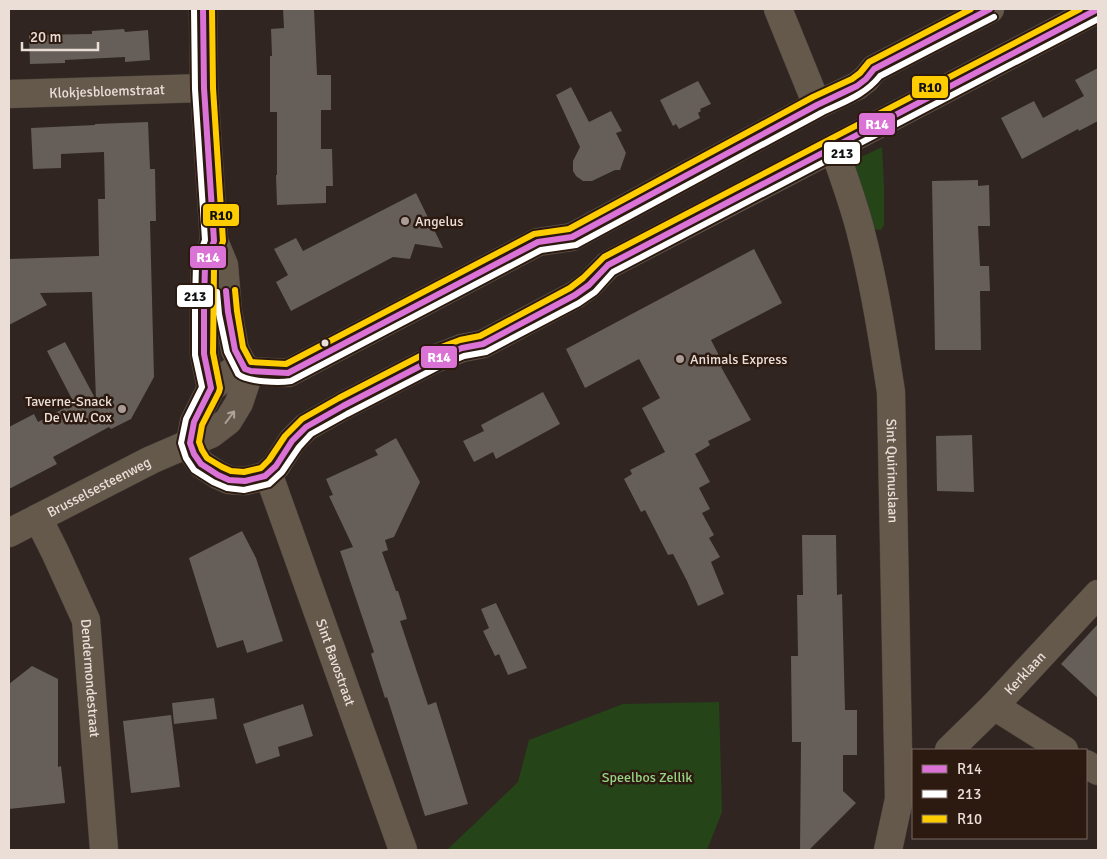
<svg xmlns="http://www.w3.org/2000/svg" width="1107" height="859" font-family="Signika,sans-serif">
	<style>
		.green { fill: #254519 }
		.building { fill: #665e58 }
		.lines { fill: none; stroke-linecap: round; stroke-linejoin: round }
		.minor-casing { stroke: #48403b; stroke-width: 29 }
		.minor { stroke: #65594c; stroke-width: 28 }
		.bus-1-casing { stroke: #2c1a10; stroke-width: 10 }
		.bus-2-casing { stroke: #2c1a10; stroke-width: 10 }
		.bus-3-casing { stroke: #2c1a10; stroke-width: 10 }
		.bus-1 { stroke: #db72d6; stroke-width: 6 }
		.bus-2 { stroke: #fff; stroke-width: 6 }
		.bus-3 { stroke: #fc0; stroke-width: 6 }
		.oneway { stroke: #afa298 }
		.poi-dot { fill: #aa9d97; stroke: #2c1a10; stroke-width: 2 }
		.bus-dot { fill: #ebded7; stroke: #2c1a10; stroke-width: 2 }
		.labels { text-anchor: middle; dominant-baseline: central; stroke-width: 5; stroke-linejoin: round; paint-order: stroke }
		.street-label { font-size: 14px; fill: #ebded7; stroke: #2c1a10 }
		.poi-label { font-size: 14px; fill: #ebded7; stroke: #2c1a10; text-anchor: start }
		.park-label { font-size: 14px; fill: #94d584; stroke: #2c1a10 }
		.line-badge { stroke: #2c1a10; stroke-width: 2 }
		.badge-label { font-size: 14px; text-anchor: middle; font-weight: bold; fill: #fff }
		.pale-badge-label { font-size: 14px; text-anchor: middle; font-weight: bold; fill: #111 }
	</style>
	<rect width="100%" height="100%" fill="#302520"/>
	<g class="green">
		<path d="M882 147 884 185V225L881 230 874 229 870 225 849 163Z"/>
		<path d="M719 702 722 812 707 850H447L518 782 529 740 623 704Z"/>
	</g>
	<g class="building">
		<path d="M283 9H314L317 75H331V110H321V149H332L333 186H326V203L277 205 276 175H277V112H270V56H272L271 29 284 28Z"/>
		<path d="M124 29 125 32 148 30 150 60 125 62V57L65 60V63L30 64 29 35 92 34V31Z"/>
		<path d="M1098 68V121L1079 131 1078 129 1022 159 1001 118 1034 101 1043 118 1084 96 1075 80Z"/>
		<path d="M698 81 711 104 700 109 701 111 698 113 700 118 679 129 676 124 673 126 660 100Z"/>
		<path d="M571 87 589 122 611 111 622 131 616 133 626 153 620 170H615L592 181H583L576 176 573 171V161L580 147 556 95Z"/>
		<path d="M148 122 150 169H155L156 221H150L154 377 131 419 111 429 109 427 53 457 57 464 9 489V427L34 414 38 422 74 403 47 351 65 342 96 400 92 292 40 293 47 305 9 325V259L99 256 98 199H105L104 152 61 154V168L33 169 31 128 95 125V124Z"/>
		<path d="M978 180V186L989 185 990 226H978L980 266H989L990 291H980L981 350H935L932 181Z"/>
		<path d="M416 193 443 248 415 244 410 259 393 257 291 311 276 282 288 275 274 249 296 238 303 251Z"/>
		<path d="M754 249 782 303 711 340 724 365 721 367 751 420 708 441 710 445 695 454 710 482 699 488 710 509 702 513 714 535 709 538 720 557 711 562 724 594 698 606 687 581 673 554 668 555 645 510 641 512 624 479 632 474 630 470 665 452 642 408 660 398 639 359 585 388 566 349Z"/>
		<path d="M543 392 560 424 496 459 493 452 474 462 463 441 484 431 481 425Z"/>
		<path d="M972 435 974 492 937 491 936 436Z"/>
		<path d="M396 438 420 482 394 537 385 540 388 550 382 552 396 591H398L407 619 400 621 428 705 436 702 468 804 425 816 387 697 385 698 371 654 374 652 340 551 353 547 329 496 333 495 326 479 378 455 375 450Z"/>
		<path d="M242 531 256 558 283 641 247 653 243 640 217 648 189 558Z"/>
		<path d="M802 535H836L837 595 842 594 845 710H857V755H843V791L856 803 809 850H800L801 742H792L791 656H798L797 595H803Z"/>
		<path d="M496 603 527 668 508 675 499 654 495 656 483 631 489 628 481 609Z"/>
		<path d="M1098 624V698L1061 664Z"/>
		<path d="M32 666 58 679V767L61 766 65 803 9 809V684Z"/>
		<path d="M214 698 217 719 174 724 172 703Z"/>
		<path d="M303 704 313 736 278 747 280 756 256 764 243 724Z"/>
		<path d="M171 715 180 787 131 793 123 721Z"/>
	</g>
	<g class="lines">
		<defs>
			<g id="minor">
				<path d="M778 9 817 105"/>
				<path d="M990 9 874 69 866 79 857 86 817 105 572 237 538 242 288 373 251 371 245 369 230 373 211 388 194 422 190 443 194 454 201 464 218 475 229 480 245 481 265 476 276 466 292 441 306 427 343 406 432 360 462 348 483 344 575 295 589 285 608 265C772 181 935 94 1098 9"/>
				<path id="s1" d="M9 94 204 88"/>
				<path id="s2" d="M834 149C844 178 855 207 862 237 875 288 883 340 891 392L899 799 888 850"/>
				<path d="M211 388 204 354V303L205 266 214 241"/>
				<path id="s3" d="M265 476 272 484 403 850"/>
				<path id="s4" d="M38 518 55 552 86 620 104 850"/>
				<path id="s5" d="M9 533 151 460 211 434 228 421 239 403 246 382 245 369 235 350 228 312 224 265 214 241 204 88 203 9"/>
				<path d="M994 706 1064 750"/>
				<path id="s6" d="M949 750 994 706 1098 594"/>
				<path d="M1086 764 1098 771"/>
			</g>
		</defs>
		<use href="#minor" class="minor-casing"/>
		<use href="#minor" class="minor"/>
		<defs>
			<g id="bus-1">
				<path d="M203 9 204 88 214 241 205 266 204 303V354L211 388 194 422 190 443 194 454 201 464 218 475 229 480 245 481 265 476 276 466 292 441 306 427 343 406 432 360 462 348 483 344 575 295 589 285 608 265 1098 9"/>
				<path d="M226 291 228 312 235 350 245 369 251 371 288 373 538 242 572 237 817 105 857 86 866 79 874 69 990 9"/>
			</g>
			<g id="bus-2">
				<path d="M194 9 195 89 205 240 196 265 195 303V355L202 387 186 419 181 443 186 458 194 470 213 482 227 488 244 490 269 484 282 472 299 447 311 434 347 414 436 368 464 356 486 352 579 303 595 292 613 272 1098 19"/>
				<path d="M217 292 219 314 227 352 238 374C247 382 279 383 291 381L541 250 576 245 821 113C843 102 864 96 880 76L994 17"/>
			</g>
			<g id="bus-3">
				<path d="M212 9 213 88 223 241 214 268 213 353 220 388 219 392 202 425 199 442 202 450 207 458 222 467 231 471 244 472 261 468 269 460 285 436 302 419 339 398 428 352 460 340 480 336 570 288 583 278 604 257 1080 9"/>
				<path d="M235 290 237 311 243 347 251 362 286 364 534 234 569 229 813 97 852 79 860 73 869 62 971 9"/>
			</g>
		</defs>
		<use href="#bus-1" class="bus-1-casing"/>
		<use href="#bus-2" class="bus-2-casing"/>
		<use href="#bus-3" class="bus-3-casing"/>
		<use href="#bus-1" class="bus-1"/>
		<use href="#bus-2" class="bus-2"/>
		<use href="#bus-3" class="bus-3"/>
	</g>
	<defs><path id="oneway-shaft" d="M-6 0H5M1.5-3L5.5 0L1.5 3" fill="none" stroke-width="1.6" stroke-linecap="round" stroke-linejoin="round" transform="scale(1.25)"/></defs>
	<use class="oneway" href="#oneway-shaft" transform="translate(230 417) rotate(-53)"/>
	<g class="poi-dot">
		<circle cx="405" cy="221" r="5"/>
		<circle cx="680" cy="359" r="5"/>
		<circle cx="122" cy="409" r="5"/>
	</g>
	<circle class="bus-dot" cx="325" cy="343" r="4.5"/>
	<g class="labels">
		<g class="street-label">
			<text stroke="none"><textPath href="#s1" startOffset="98">Klokjesbloemstraat</textPath></text>
			<text stroke="none"><textPath href="#s2" startOffset="329">Sint Quirinuslaan</textPath></text>
			<text stroke="none"><textPath href="#s5" startOffset="101">Brusselsesteenweg</textPath></text>
			<text stroke="none"><textPath href="#s3" startOffset="200">Sint Bavostraat</textPath></text>
			<text stroke="none"><textPath href="#s6" startOffset="108">Kerklaan</textPath></text>
			<text stroke="none"><textPath href="#s4" startOffset="171">Dendermondestraat</textPath></text>
		</g>
		<g class="poi-label">
			<text x="415" y="221">Angelus</text>
			<text x="690" y="359">Animals Express</text>
			<text x="112" y="401" text-anchor="end">Taverne-Snack<tspan x="112" dy="16">De V.W. Cox</tspan></text>
		</g>
		<g class="park-label">
			<text x="647" y="777">Speelbos Zellik</text>
		</g>
	</g>
	<g class="line-badge">
		<rect x="911" y="75" width="38" height="24" rx="5" fill="#fc0"/>
		<rect x="858" y="112" width="38" height="24" rx="5" fill="#db72d6"/>
		<rect x="823" y="141" width="38" height="24" rx="5" fill="#fff"/>
		<rect x="202" y="203" width="38" height="24" rx="5" fill="#fc0"/>
		<rect x="189" y="245" width="38" height="24" rx="5" fill="#db72d6"/>
		<rect x="176" y="284" width="38" height="24" rx="5" fill="#fff"/>
		<rect x="420" y="345" width="38" height="24" rx="5" fill="#db72d6"/>
	</g>
	<g class="badge-label">
		<text x="877" y="129">R14</text>
		<text x="208" y="262">R14</text>
		<text x="439" y="362">R14</text>
	</g>
	<g class="pale-badge-label">
		<text x="930" y="92">R10</text>
		<text x="842" y="158">213</text>
		<text x="221" y="220">R10</text>
		<text x="195" y="301">213</text>
	</g>
	<rect width="1107" height="859" fill="none" stroke="#ebded7" stroke-width="20"/>
	<rect x="912" y="749" width="175" height="90" fill="#2c1a10" stroke="#786860"/>
	<rect x="922" y="765" width="25" height="8" fill="#db72d6" stroke="#786860"/>
	<text x="957" y="774" font-size="15" fill="#ebded7">R14</text>
	<rect x="922" y="790" width="25" height="8" fill="#ffffff" stroke="#786860"/>
	<text x="957" y="799" font-size="15" fill="#ebded7">213</text>
	<rect x="922" y="815" width="25" height="8" fill="#ffcc00" stroke="#786860"/>
	<text x="957" y="824" font-size="15" fill="#ebded7">R10</text>
	<path d="M22 42v8h76v-8" fill="none" stroke="#ebded7" stroke-width="2.5"/>
	<text x="30" y="42" font-size="15" fill="#ebded7" stroke="#2c1a10" stroke-width="4" paint-order="stroke">20 m</text>
</svg>
